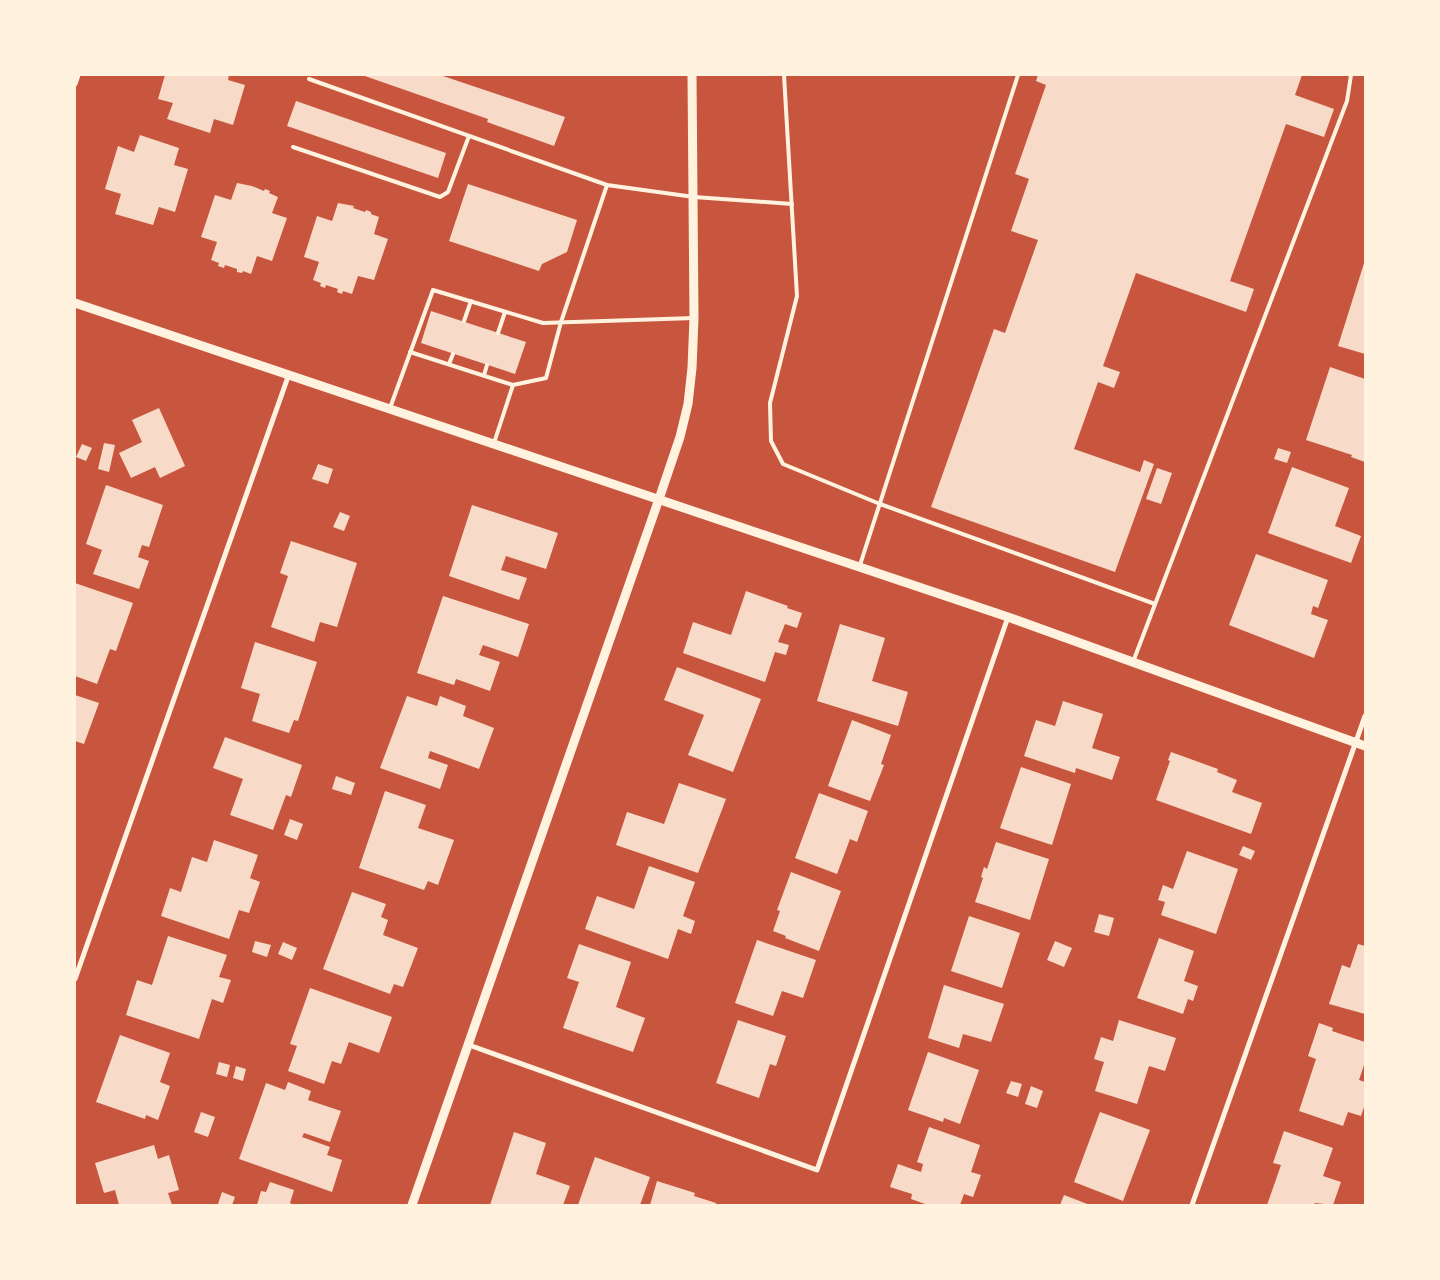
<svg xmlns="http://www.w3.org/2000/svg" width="1440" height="1280" font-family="'IBM Plex Sans',sans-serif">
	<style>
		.building { fill: #f7dbc8 }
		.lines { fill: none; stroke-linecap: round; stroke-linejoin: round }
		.service { stroke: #fff3e0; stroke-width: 4 }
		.minor { stroke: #fff3e0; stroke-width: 5 }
		.tertiary { stroke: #fff3e0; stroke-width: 9 }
	</style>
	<rect width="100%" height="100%" fill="#c8553d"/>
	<g class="building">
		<path d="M165 75H229L228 80 245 85 233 125 214 119 210 133 167 119 173 103 158 99Z"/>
		<path d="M362 75H440L565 117 554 146 487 122 488 119Z"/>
		<path d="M1038 75H1302L1295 95 1334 109 1324 137 1286 124 1230 281 1254 289 1246 312 1136 273 1103 366 1120 372 1114 388 1098 382 1074 449 1140 472 1144 460 1154 464 1115 572 931 507 994 329 1005 333 1038 240 1011 231 1029 179 1015 174 1046 85 1036 81Z"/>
		<path d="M296 101 446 153 438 178 287 126Z"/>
		<path d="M140 135 179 148 174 165 188 169 175 212 159 207 153 225 115 214 121 194 105 189 118 146 134 152Z"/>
		<path d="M237 183 252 186 264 191 265 189 270 191 269 193 278 197 272 213 287 218 272 261 257 256 251 274 243 271 242 273 237 272V269L225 265 224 268 218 266 219 263 211 260 217 242 201 237 215 195 231 200Z"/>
		<path d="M468 184 577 220 567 252 542 264 539 271 449 241Z"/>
		<path d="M338 203 354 206 353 208 365 212 366 210 371 212V214L379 217 374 234 388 239 374 280 358 276 352 294 343 291 342 294 337 292 338 289 326 285 325 288 320 286 321 283 313 280 319 262 304 257 317 216 332 221Z"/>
		<path d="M1365 260V354L1338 346Z"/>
		<path d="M431 311 526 342 515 374 421 343Z"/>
		<path d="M1330 367 1365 379V462L1351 457 1352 455 1306 440Z"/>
		<path d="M159 408 185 466 160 478 155 467 131 478 119 453 142 442 132 420Z"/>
		<path d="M104 443 115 445 109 472 98 469Z"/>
		<path d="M82 444 92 448 86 461 76 457Z"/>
		<path d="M1278 448 1291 452 1287 463 1274 459Z"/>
		<path d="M318 464 333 469 328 484 312 479Z"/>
		<path d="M1292 467 1349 488 1335 526 1361 536 1351 563 1268 533Z"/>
		<path d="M1157 468 1172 473 1161 504 1146 499Z"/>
		<path d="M106 485 163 505 149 547 142 545 138 557 149 561 139 589 93 574 102 550 86 544Z"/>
		<path d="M472 505 558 533 546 569 506 556 501 570 527 578 519 600 449 576Z"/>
		<path d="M340 512 350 516 344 531 333 527Z"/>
		<path d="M291 541 357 563 337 627 320 622 314 642 271 627 288 576 280 573Z"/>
		<path d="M1256 554 1328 580 1318 608 1313 606 1311 614 1328 620 1314 658 1229 625Z"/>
		<path d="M75 583 133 603 116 651 110 649 97 684 75 676Z"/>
		<path d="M746 591 788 606 787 608 802 613 797 628 785 624 778 642 789 645 786 655 775 652 765 682 683 653 693 622 731 635Z"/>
		<path d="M443 596 529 624 518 657 483 645 479 655 500 662 490 691 456 679 454 685 417 673Z"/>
		<path d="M840 624 885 638 872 681 908 692 898 726 817 701Z"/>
		<path d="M255 642 317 662 298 721 294 720 289 733 252 721 260 694 241 688Z"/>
		<path d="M677 667 761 699 733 772 688 755 704 715 664 700Z"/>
		<path d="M75 695 99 703 84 744 75 741Z"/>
		<path d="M407 696 437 706 440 696 466 706 463 716 494 728 479 769 430 751 428 758 448 765 440 789 380 768Z"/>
		<path d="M1063 701 1103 714 1092 748 1120 757 1112 780 1076 768 1075 773 1024 756 1036 720 1055 726Z"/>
		<path d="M852 720 891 735 881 764 884 765 870 801 828 786Z"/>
		<path d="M225 737 302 765 291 797 286 795 273 830 230 815 243 779 213 768Z"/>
		<path d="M1171 752 1218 769 1217 772 1237 780 1232 792 1262 803 1251 834 1156 800 1170 761 1168 760Z"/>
		<path d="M1021 767 1071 784 1052 845 1000 828Z"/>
		<path d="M336 776 355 783 351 795 332 789Z"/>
		<path d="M679 783 726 799 698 873 616 845 627 812 664 824Z"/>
		<path d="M385 791 426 805 418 828 454 840 438 885 428 881 424 890 359 868Z"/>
		<path d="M819 793 868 811 857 842 850 839 837 874 795 858Z"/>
		<path d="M290 819 303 824 297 840 284 835Z"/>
		<path d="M214 840 258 855 250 878 260 882 249 913 239 910 229 939 161 916 170 888 181 892 192 857 207 862Z"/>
		<path d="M996 842 1049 859 1030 920 975 902 983 878 981 877 984 867 987 869Z"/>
		<path d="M1243 846 1255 851 1251 860 1239 855Z"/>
		<path d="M1187 851 1238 869 1216 934 1161 915 1165 902 1158 900 1163 885 1173 889Z"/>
		<path d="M649 866 695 882 683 916 695 921 691 934 678 929 668 959 585 929 597 896 634 909Z"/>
		<path d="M791 872 841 891 819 951 785 938 786 936 773 931 780 911 777 910Z"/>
		<path d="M352 892 386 904 381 917 388 920 383 935 418 948 403 987 394 984 390 994 323 969Z"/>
		<path d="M1099 914 1114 918 1109 936 1094 932Z"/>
		<path d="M969 916 1020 933 1002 988 951 971Z"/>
		<path d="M168 936 227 955 219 977 231 980 223 1003 212 999 199 1039 126 1015 137 980 152 985Z"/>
		<path d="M1159 938 1194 951 1184 981 1198 986 1193 1001 1188 999 1183 1014 1137 998Z"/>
		<path d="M757 940 816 960 803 998 782 991 773 1016 735 1003Z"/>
		<path d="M255 941 271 945 267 957 252 952Z"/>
		<path d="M1055 941 1072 948 1064 967 1047 960Z"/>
		<path d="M283 942 297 948 292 960 278 954Z"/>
		<path d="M579 944 631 962 616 1007 645 1018 633 1052 563 1028 579 982 567 978Z"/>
		<path d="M1358 944 1365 946V1014L1329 1004 1342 965 1350 968Z"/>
		<path d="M944 985 1004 1004 991 1042 963 1034 959 1048 928 1038Z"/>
		<path d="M310 988 392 1017 379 1053 349 1042 341 1064 332 1061 324 1084 288 1071 297 1046 290 1044Z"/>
		<path d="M738 1020 786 1036 776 1066 770 1064 759 1098 716 1083Z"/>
		<path d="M1119 1020 1176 1038 1165 1071 1149 1066 1137 1104 1095 1091 1104 1062 1094 1059 1101 1037 1113 1041Z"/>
		<path d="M1319 1023 1333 1028 1332 1031 1365 1042V1062L1359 1080 1365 1082V1104L1361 1116 1348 1112 1343 1126 1299 1111 1316 1059 1308 1056Z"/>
		<path d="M120 1035 170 1053 160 1082 170 1086 158 1120 146 1115 145 1119 96 1102Z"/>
		<path d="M928 1052 979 1070 960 1124 944 1118 943 1122 908 1110Z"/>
		<path d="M219 1062 230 1065 227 1077 216 1074Z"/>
		<path d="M236 1066 246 1069 243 1081 233 1078Z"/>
		<path d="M1011 1081 1022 1084 1018 1097 1006 1093Z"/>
		<path d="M288 1082 311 1091 308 1100 341 1111 330 1142 304 1133 302 1137 330 1147 327 1155 342 1160 332 1192 239 1159 266 1083 285 1090Z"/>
		<path d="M1031 1086 1043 1091 1037 1108 1025 1104Z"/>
		<path d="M201 1112 215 1117 208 1137 194 1132Z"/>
		<path d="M1100 1112 1150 1130 1123 1201 1074 1182Z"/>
		<path d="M929 1127 980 1145 971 1172 981 1175 973 1197 964 1194 960 1205H928L911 1199 912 1194 890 1187 898 1164 921 1172 923 1164 917 1162Z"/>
		<path d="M1284 1131 1333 1148 1323 1176 1341 1182 1333 1205 1315 1203 1314 1205H1267L1281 1165 1273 1163Z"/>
		<path d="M514 1132 546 1143 536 1174 570 1186 563 1205H490Z"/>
		<path d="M154 1145 158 1159 169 1155 179 1190 168 1193 172 1205H119L115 1190 104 1193 95 1163Z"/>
		<path d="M595 1157 650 1177 640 1205H578Z"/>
		<path d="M657 1181 695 1193 694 1196 716 1203V1205H650Z"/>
		<path d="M270 1182 294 1190 290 1203 294 1205H257L261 1191 266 1192Z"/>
		<path d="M222 1192 235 1197 232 1205 218 1204Z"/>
		<path d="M1064 1195 1090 1205H1060Z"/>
	</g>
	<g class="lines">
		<g class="service">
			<path d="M784 75 797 296 770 403 771 441 783 464 880 504 1155 604"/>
			<path d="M309 79 607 185 694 197 792 204"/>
			<path d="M293 147 440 197 448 192 469 136"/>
			<path d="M464 321 471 301"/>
			<path d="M498 333 505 312"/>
			<path d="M410 352 513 385"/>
			<path d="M449 364 453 354"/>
			<path d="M484 375 487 365"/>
			<path d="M390 408 433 290 543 323 694 318"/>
			<path d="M494 443 513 385 546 378 561 322 607 185"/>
			<path d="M860 565 1018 75"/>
			<path d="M1133 662 1347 101 1351 75"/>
		</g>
		<g class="minor">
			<path d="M75 84 78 75"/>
			<path d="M75 979 289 374"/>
			<path d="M469 1045 817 1170 1008 617"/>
			<path d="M1192 1205 1365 716"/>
		</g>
		<g class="tertiary">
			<path d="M75 303 1008 617 1365 746"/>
			<path d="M412 1205 659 499 680 437 688 404 692 368 694 318 692 75"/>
		</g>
	</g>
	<rect width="1440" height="1280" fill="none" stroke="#fff3e0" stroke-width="152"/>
</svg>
